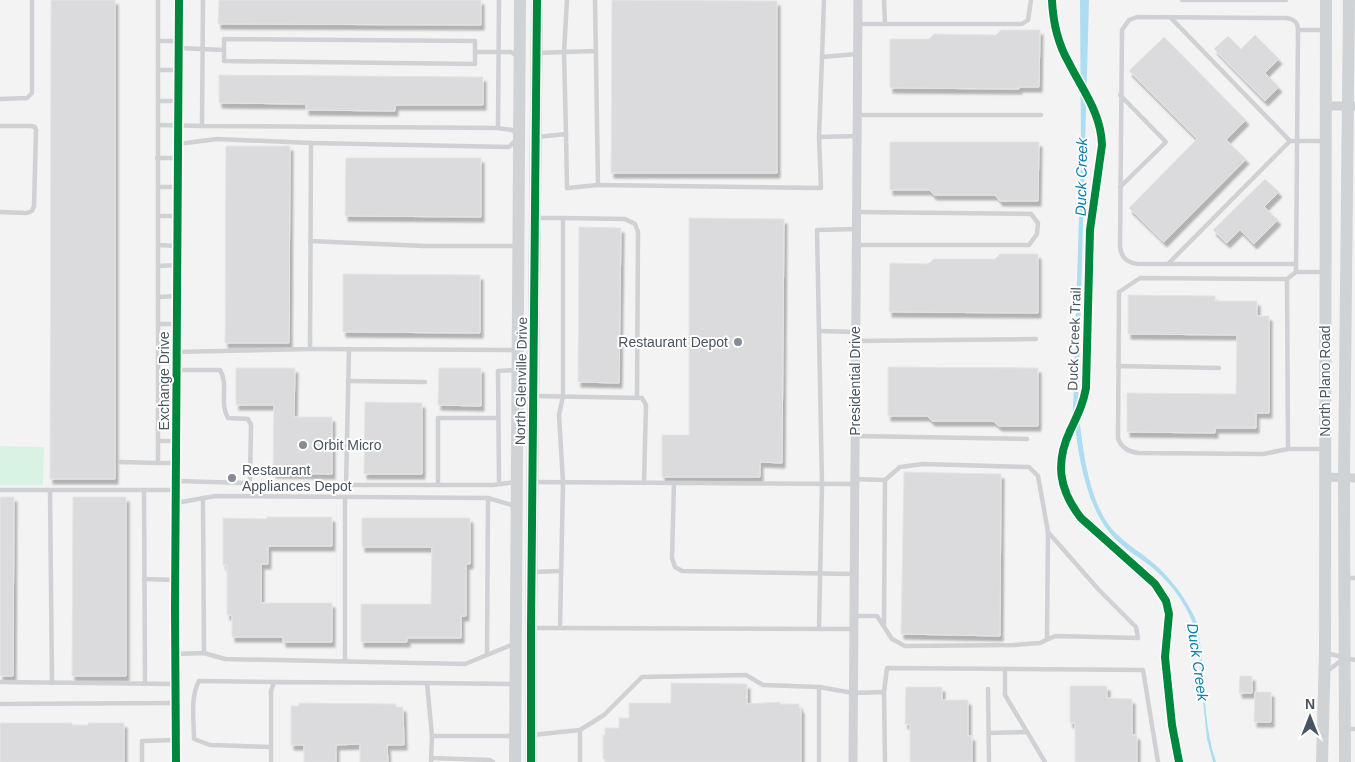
<svg xmlns="http://www.w3.org/2000/svg" width="1355" height="762" font-family="Helvetica,sans-serif">
	<style>
		.green { fill: #d8f2e4 }
		.water { fill: #adddf1 }
		.building { fill: #dbdbdd; stroke: #e5e5e6; filter: url(#shadow) }
		.lines { fill: none; stroke-linecap: round; stroke-linejoin: round }
		.lane { stroke: #cfd1d4; stroke-width: 4.5 }
		.street { stroke: #cfd1d4; stroke-width: 9 }
		.secondary { stroke: #d0d3d6; stroke-width: 12 }
		.cycleway-casing { stroke: #fff; stroke-width: 11 }
		.cycleway { stroke: #00873e; stroke-width: 8 }
		.poi-dot { fill: #858c94; stroke: #fff; stroke-width: 2 }
		.labels { text-anchor: middle; dominant-baseline: central; stroke-width: 4; stroke-linejoin: round; paint-order: stroke }
		.street-label { font-size: 14px; fill: #495461; stroke: #fff }
		.poi-label { font-size: 14px; fill: #495461; stroke: #fff; text-anchor: start }
		.water-label { font-size: 15px; font-style: italic; fill: #087ead; stroke: #fff }
	</style>
	<defs>
		<filter id="shadow"><feDropShadow dx="3" dy="5" stdDeviation="1" flood-color="#0004"/></filter>
	</defs>
	<rect width="100%" height="100%" fill="#f4f3f3"/>
	<path class="green" d="M0 446 44 447 43 485H0Z"/>
	<path class="water" d="M1080 0H1089L1078 406C1082 442 1087 499 1112 529 1123 542 1139 551 1152 562 1170 577 1184 596 1194 616 1200 630 1200 646 1202 661 1205 694 1205 730 1216 762H1213L1207 739 1196 633C1189 607 1171 582 1149 565 1134 554 1117 544 1106 528 1083 495 1078 450 1073 412L1081 151Z"/>
	<g class="building">
		<path d="M51 0H115V479H50Z"/>
		<path d="M219 0H481V25L218 24Z"/>
		<path d="M612 0 777 1V173H611Z"/>
		<path d="M1001 30H1040L1039 87H1019V89L890 88V39H929L934 34 996 35Z"/>
		<path d="M1255 35 1279 59 1265 73 1279 87 1265 101 1214 49 1228 36 1241 49Z"/>
		<path d="M1164 37 1246 120 1226 140 1246 159 1164 242 1129 208 1197 139 1129 71Z"/>
		<path d="M219 75 483 77V105H395V111L306 110V104L219 103Z"/>
		<path d="M890 142H1039L1038 201H1000L995 195H934L929 190H890Z"/>
		<path d="M226 146H290L289 343H225Z"/>
		<path d="M346 158H481V217L345 216Z"/>
		<path d="M1265 179 1279 192 1264 207 1278 220 1254 244 1240 230 1227 243 1213 230Z"/>
		<path d="M689 218 784 219 782 463 760 462V477H662V435H689Z"/>
		<path d="M579 227 621 228 619 383 578 382Z"/>
		<path d="M1000 254H1038V313L889 312 890 263 928 264 934 259H995Z"/>
		<path d="M343 274 480 275V333L343 332Z"/>
		<path d="M1128 295 1215 296V301H1257V316H1269V413H1256V428H1215V433L1127 432V393L1236 394 1237 335 1128 334Z"/>
		<path d="M888 367 1038 368V426H999L993 421H932L927 416H888Z"/>
		<path d="M236 368H295L294 417H332V474L273 473 274 405H236Z"/>
		<path d="M439 368H481V406L438 405Z"/>
		<path d="M365 402 422 403V474H364Z"/>
		<path d="M904 472 1001 474 1000 636 901 634Z"/>
		<path d="M0 497H14L13 676H0Z"/>
		<path d="M73 497H126V676H72Z"/>
		<path d="M267 517H332V546H268V564H261V603H332V642H283V637H232V615H227V565H223V518L267 519Z"/>
		<path d="M362 518H470V564H466V616H461V638H407V642H361V604H431L432 547H362Z"/>
		<path d="M1240 676H1252V693H1239Z"/>
		<path d="M671 683 747 684V704L780 702V704H799V708H801V762H605V759H603V735H605V728H619V718H629V703H671Z"/>
		<path d="M1070 686H1107V698L1132 699V735H1137V762H1075V723H1070Z"/>
		<path d="M906 687H942V700H968V736H972V762H910V724H905Z"/>
		<path d="M1255 692H1271V722H1254Z"/>
		<path d="M299 703 396 704V707H403L404 745H387L388 762H360V744L336 745V762H304V745H291V706H299Z"/>
		<path d="M0 723H72V725H88V723H124V762H0Z"/>
	</g>
	<g class="lines">
		<g class="lane">
			<path d="M203 0 202 126 498 128 512 130 517 135"/>
			<path d="M567 0 564 52 596 51"/>
			<path d="M595 0 598 185"/>
			<path d="M824 0 822 57 857 54"/>
			<path d="M884 0 885 24"/>
			<path d="M1182 0H1286"/>
			<path d="M1171 18 1290 141"/>
			<path d="M858 24H1022L1028 20 1031 0"/>
			<path d="M1298 30H1324"/>
			<path d="M158 41H178"/>
			<path d="M179 48 224 50V61L475 64V52H511L517 56"/>
			<path d="M224 50V39L475 41V52"/>
			<path d="M537 53 564 52 566 134"/>
			<path d="M158 70H178"/>
			<path d="M0 99 27 98 32 93V0"/>
			<path d="M158 101H178"/>
			<path d="M857 115H1041"/>
			<path d="M158 125 202 126"/>
			<path d="M0 126H31L35 127 36 130 34 206 32 211 27 213 0 212"/>
			<path d="M498 128 499 0"/>
			<path d="M537 137 566 134 567 188 598 185 821 188 819 137 857 136"/>
			<path d="M819 137 822 57"/>
			<path d="M311 143 509 147 516 140"/>
			<path d="M157 158H178"/>
			<path d="M158 187H178"/>
			<path d="M1120 187 1166 142 1120 95"/>
			<path d="M158 216H177"/>
			<path d="M563 218 625 219 635 224 638 232 637 398"/>
			<path d="M310 241 424 246H516"/>
			<path d="M158 245 177 246"/>
			<path d="M856 245H1029L1037 234 1038 223 1031 214 856 212"/>
			<path d="M1168 264 1290 141H1324"/>
			<path d="M1295 264H1138C1128 263 1121 258 1120 247L1122 30 1129 20 1137 17 1286 18C1294 19 1298 22 1298 30L1296 272"/>
			<path d="M158 266 177 265"/>
			<path d="M1287 279 1288 449"/>
			<path d="M158 297 177 296"/>
			<path d="M158 324H177"/>
			<path d="M819 331 855 332"/>
			<path d="M855 341 1036 339"/>
			<path d="M310 349 516 350"/>
			<path d="M349 349 346 485H493L516 482"/>
			<path d="M176 352 310 349 311 143 217 139 178 144"/>
			<path d="M1118 366 1219 368"/>
			<path d="M348 381 425 382"/>
			<path d="M158 383 177 384"/>
			<path d="M535 396 642 398 646 405 644 483"/>
			<path d="M855 436 1027 439"/>
			<path d="M158 441H176"/>
			<path d="M1324 449H1288L1263 454 1139 453C1129 452 1121 448 1118 438L1119 292 1140 278 1287 279 1296 272H1325"/>
			<path d="M120 462 158 463V0"/>
			<path d="M158 463H176"/>
			<path d="M176 481 245 483 250 480 251 425 248 419 228 418C219 403 229 385 220 370H177"/>
			<path d="M533 482 854 484"/>
			<path d="M674 483 672 558 675 567 682 571 854 574"/>
			<path d="M499 484 498 371 516 370"/>
			<path d="M438 485V418H498"/>
			<path d="M0 490H176"/>
			<path d="M50 490 52 683"/>
			<path d="M144 490 145 684"/>
			<path d="M345 497V661"/>
			<path d="M203 498 204 653"/>
			<path d="M488 498 487 655 514 644"/>
			<path d="M176 503 215 496 488 498 515 506"/>
			<path d="M533 572 561 571"/>
			<path d="M1346 578H1355"/>
			<path d="M144 579 175 580"/>
			<path d="M854 616H877L892 639 905 646 1014 645 1040 643 1055 636 1138 638 1136 627 1099 590 1048 532 1038 476 1029 467 923 464 900 467 885 480 854 479"/>
			<path d="M884 625 885 480"/>
			<path d="M532 628H560L563 482 559 415 563 396V218H536"/>
			<path d="M560 628 853 629"/>
			<path d="M819 629 822 484 817 230 856 229"/>
			<path d="M1047 639 1048 532"/>
			<path d="M1326 653 1355 660"/>
			<path d="M175 654 204 653 225 659 465 664 487 655"/>
			<path d="M1005 669V695L1045 762"/>
			<path d="M1326 672 1342 660"/>
			<path d="M0 682 175 684"/>
			<path d="M427 683 514 684"/>
			<path d="M819 687V762"/>
			<path d="M988 689 989 762"/>
			<path d="M884 692 887 668 1143 670 1158 762"/>
			<path d="M0 704 175 703"/>
			<path d="M1346 729H1355"/>
			<path d="M580 730V762"/>
			<path d="M989 733 1027 732"/>
			<path d="M532 735 580 730 604 715 642 677 746 675 763 685 819 687 853 693 884 692 885 762"/>
			<path d="M432 736H513"/>
			<path d="M271 747 210 745 194 739C194 721 190 697 199 681L274 682"/>
			<path d="M431 758 490 760 493 762"/>
			<path d="M142 762V741L175 740"/>
			<path d="M271 762V691L274 682 427 683 432 736 431 762"/>
		</g>
		<g class="street">
			<path d="M1326 106H1355"/>
			<path d="M1325 477 1355 478"/>
			<path d="M176 762 175 609 179 0"/>
			<path d="M853 762 858 0"/>
		</g>
		<g class="secondary">
			<path d="M515 762 520 0"/>
			<path d="M531 762V628L537 0"/>
			<path d="M1322 762 1325 652 1326 0"/>
			<path d="M1345 762 1344 477 1349 0"/>
		</g>
		<defs>
			<g id="cycleway">
				<path d="M1052 0C1053 22 1058 44 1069 63 1083 91 1101 113 1102 145L1090 230 1086 388C1083 405 1077 416 1070 431 1055 463 1059 490 1081 518L1155 584 1166 601 1169 614 1165 657 1172 725 1179 762"/>
				<path d="M176 762 175 609 179 0"/>
				<path d="M531 762V628L537 0"/>
			</g>
		</defs>
		<use href="#cycleway" class="cycleway-casing"/>
		<use href="#cycleway" class="cycleway"/>
	</g>
	<g class="poi-dot">
		<circle cx="738" cy="342" r="5"/>
		<circle cx="303" cy="445" r="5"/>
		<circle cx="232" cy="478" r="5"/>
	</g>
	<g class="labels">
		<g class="street-label">
			<text transform="translate(1074 339) rotate(-88)">Duck Creek Trail</text>
			<text transform="translate(164 381) rotate(-90)">Exchange Drive</text>
			<text transform="translate(521 381) rotate(-89)">North Glenville Drive</text>
			<text transform="translate(855 381) rotate(-90)">Presidential Drive</text>
			<text transform="translate(1325 381) rotate(-90)">North Plano Road</text>
		</g>
		<g class="poi-label">
			<text x="728" y="342" text-anchor="end">Restaurant Depot</text>
			<text x="313" y="445">Orbit Micro</text>
			<text x="242" y="470">Restaurant<tspan x="242" dy="16">Appliances Depot</tspan></text>
		</g>
		<g class="water-label">
			<text transform="translate(1081 177) rotate(-89)">Duck Creek</text>
			<text transform="translate(1198 662) rotate(82)">Duck Creek</text>
		</g>
	</g>
	<g transform="translate(1310 717)" stroke="#ffffff" stroke-width="4" paint-order="stroke">
	<path d="M0-4L9 19L0 12L-9 19Z" fill="#495461"/>
	<text y="-8" font-size="14" font-weight="bold" text-anchor="middle" fill="#495461">N</text>
	</g>
</svg>
